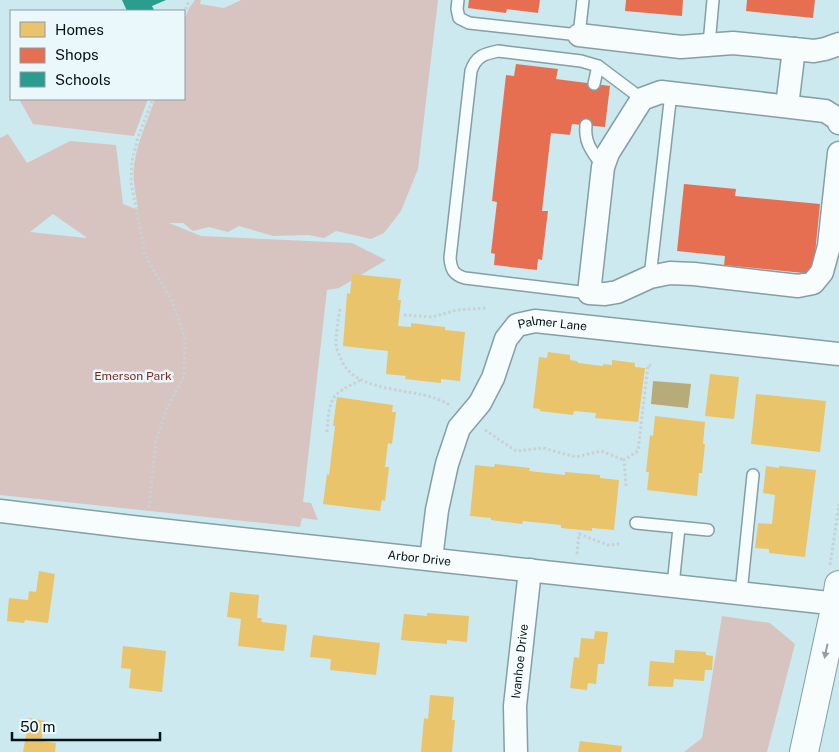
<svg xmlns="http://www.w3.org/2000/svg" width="839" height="752" font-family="'Public Sans',sans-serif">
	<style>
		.green { fill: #d7c4c1; fill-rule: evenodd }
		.water { fill: #b6ab79 }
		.homes { fill: #e9c46a }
		.shops { fill: #e76f51 }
		.schools { fill: #2a9d8f }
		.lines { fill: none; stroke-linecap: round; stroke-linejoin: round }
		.lane-casing { stroke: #859fa4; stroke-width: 14 }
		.street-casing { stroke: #859fa4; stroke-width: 25 }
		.secondary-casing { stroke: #859fa4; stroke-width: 30 }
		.highway-casing { stroke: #859fa4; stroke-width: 30 }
		.path { stroke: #c9d1d3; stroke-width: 3; stroke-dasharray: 2.5 2.5; stroke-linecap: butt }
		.lane { stroke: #f7fcfd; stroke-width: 11 }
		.street { stroke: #f7fcfd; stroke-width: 22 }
		.secondary { stroke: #f7fcfd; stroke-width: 28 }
		.highway { stroke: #f7fcfd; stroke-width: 28 }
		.oneway { fill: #949ea1 }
		.labels { text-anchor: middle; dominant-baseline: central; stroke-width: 5; stroke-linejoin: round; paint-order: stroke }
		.street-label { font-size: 12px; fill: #001216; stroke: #ebf8fb }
		.park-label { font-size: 12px; fill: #84261d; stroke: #ebf8fb }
	</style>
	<rect width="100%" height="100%" fill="#cce9ef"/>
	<g class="green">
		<path d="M195 0H201L200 4 224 8 241 0H438L418 169 401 211 384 233 371 239 336 231 324 238 309 235 273 236 239 226 228 232 209 227 193 231 183 223H169L201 236 352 243 386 260 339 288 327 290 303 502 311 503 318 520 302 518 300 527 0 495V138L8 134 27 163 70 141 116 145 123 204 138 210C137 201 135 192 134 183 131 154 146 125 155 99H184V21L189 8ZM53 214 86 237V238L30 232Z"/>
		<path d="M19 99H148L134 136 33 124Z"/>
		<path d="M722 616 770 623 795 644 767 752H684L702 738Z"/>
	</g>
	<path class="water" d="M653 381 691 384 688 408 651 404Z"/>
	<g class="homes">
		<path d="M352 274 401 279 398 300H401L398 326 411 327V323L445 327V330L465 332 460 381 441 379V383L405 379 406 376 386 374 388 351 343 346 347 293 350 294Z"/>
		<path d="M548 352 570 355V360L577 361 578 363 603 366V364L612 365V360L635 363V367L645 368 638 422 595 418 596 413 574 411 573 415 540 411V409L533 408 539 357 547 358Z"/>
		<path d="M710 374 739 377 734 419 705 416Z"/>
		<path d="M756 394 826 401 820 452 751 444Z"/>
		<path d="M337 397 393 405 392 412H396L392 444 388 443 385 467H389L385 501 382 500 380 511 323 504 327 474 329 475 335 426H333Z"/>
		<path d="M655 416 705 422 703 444H705L702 473H699L697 496 647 490 649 472H646L650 435 653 436Z"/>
		<path d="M495 464 530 468 529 471 565 475V472L600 475V478L619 480 614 530 592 528V531L561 528V525L523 521 522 524 491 520V518L470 516 475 465 494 467Z"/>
		<path d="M766 466 779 468V466L816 470 805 557 769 553V549L755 548 758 523 772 524 775 495 763 493Z"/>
		<path d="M39 571 55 574 48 623 25 620 24 623 7 621 9 598 28 600 29 591 36 592Z"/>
		<path d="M230 592 259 595 257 618H262L261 622 287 625 284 651 238 646 241 619 227 617Z"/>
		<path d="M427 613 469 616 467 642 447 640V644L401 640 404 614 427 616Z"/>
		<path d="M595 631 608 632 604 664H598L596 684 588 683 587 690 570 688 574 657 579 658 581 638 594 639Z"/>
		<path d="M313 635 380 643 376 675 330 670 331 659 310 657Z"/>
		<path d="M123 646 166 651 162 692 129 688 131 669 121 668Z"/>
		<path d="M675 650 706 652V655L713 656 712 670H705L704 681 674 679 673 687 648 686 650 661 674 663Z"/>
		<path d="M430 695 454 697 452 720H455L452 752H421L424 718 428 719Z"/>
		<path d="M29 718 45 721 41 741 56 743 55 752H23Z"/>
		<path d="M580 741 622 746 621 752H578Z"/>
	</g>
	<g class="shops">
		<path d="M469 0H540L538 13 507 9 506 13 468 8Z"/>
		<path d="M626 0H683L682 16 625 11Z"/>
		<path d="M747 0H815L813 18 746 11Z"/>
		<path d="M516 64 558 69 556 79 610 86 605 127 572 124 570 135 551 133 542 211H548L542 260 538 259 537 270 494 265 495 254 491 253 497 202 492 201 506 75 514 76Z"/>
		<path d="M684 184 736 189 735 196 820 204 813 274 724 265 725 256 677 251Z"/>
	</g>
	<path class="schools" d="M122 0H166L152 6 154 10 150 11H127Z"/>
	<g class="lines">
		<defs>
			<g id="lane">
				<path d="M458 0 457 9 459 18 469 23 579 35 583 0"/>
				<path d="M709 44 713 0"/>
				<path d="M594 84 598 66"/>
				<path d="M586 125C584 144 593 152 603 167"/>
				<path d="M650 277 671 93"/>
				<path d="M589 293 465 278C454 275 451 270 450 258L471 71C476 56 484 54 498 51L581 61 598 66 642 99"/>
				<path d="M636 523 708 530"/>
				<path d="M673 585 679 528"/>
				<path d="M741 593 753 475"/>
			</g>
			<g id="street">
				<path d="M579 35 681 47 733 43 814 51 825 49 839 44"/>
				<path d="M787 106 794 49"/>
				<path d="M839 123 838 119 825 111 661 92 642 99 608 153 603 167 589 293 605 294 617 292 650 277 670 273 694 274 798 286 813 283 822 272 829 246 839 153"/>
				<path id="s1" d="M0 511 132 527 839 604"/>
				<path id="s2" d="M431 559 437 510 447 464 459 428 480 403 493 378 506 339 517 325 535 321 839 354"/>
				<path id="s3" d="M516 752 515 706 530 570"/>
			</g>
			<path id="secondary" d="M836 604 839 585"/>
			<path id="highway" d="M804 752 836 604"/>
		</defs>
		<use href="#lane" class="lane-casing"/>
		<use href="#street" class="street-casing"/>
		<use href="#secondary" class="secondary-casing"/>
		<use href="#highway" class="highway-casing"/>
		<g class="path">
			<path d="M184 14 189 0"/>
			<path d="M340 309C338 321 336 333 336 344 336 349 339 354 341 359 356 397 422 385 451 406"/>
			<path d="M404 315 432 317 457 310 487 308"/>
			<path d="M485 430 516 451 543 448 576 457 601 451 624 460"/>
			<path d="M327 432C330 398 329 395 361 380"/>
			<path d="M626 486 624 460 638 451 648 365 652 366"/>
			<path d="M149 508 156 441 167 408 184 376 185 338 172 301 145 255 131 182 132 161 138 137 153 99"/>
			<path d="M577 554 579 534 608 545 620 544"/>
			<path d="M830 565 839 504"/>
		</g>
		<use href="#lane" class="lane"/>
		<use href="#street" class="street"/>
		<use href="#secondary" class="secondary"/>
		<use href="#highway" class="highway"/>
	</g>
	<defs><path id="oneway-solid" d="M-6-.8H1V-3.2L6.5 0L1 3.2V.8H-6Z" transform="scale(1.25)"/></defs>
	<use class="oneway" href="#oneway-solid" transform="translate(826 651) rotate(102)"/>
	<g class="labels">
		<g class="street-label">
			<text stroke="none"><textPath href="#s2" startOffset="290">Palmer Lane</textPath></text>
			<text stroke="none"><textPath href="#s1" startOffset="422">Arbor Drive</textPath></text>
			<text stroke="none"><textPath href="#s3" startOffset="91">Ivanhoe Drive</textPath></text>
		</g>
		<g class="park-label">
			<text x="133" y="376">Emerson Park</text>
		</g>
	</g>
	<rect x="10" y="10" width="175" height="90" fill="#ebf8fb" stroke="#8d9c9f"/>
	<rect x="20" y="22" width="25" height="15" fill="#e9c46a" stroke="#8d9c9f"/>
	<text x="55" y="35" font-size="15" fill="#001216">Homes</text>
	<rect x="20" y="48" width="25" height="15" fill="#e76f51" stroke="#8d9c9f"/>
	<text x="55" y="60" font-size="15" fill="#001216">Shops</text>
	<rect x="20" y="72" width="25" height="15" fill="#2a9d8f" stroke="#8d9c9f"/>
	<text x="55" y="85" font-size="15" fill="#001216">Schools</text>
	<path d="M12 732v8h148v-8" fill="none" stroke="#001216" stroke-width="2.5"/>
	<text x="20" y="732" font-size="15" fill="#001216" stroke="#ebf8fb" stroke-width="4" paint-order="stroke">50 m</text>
</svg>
